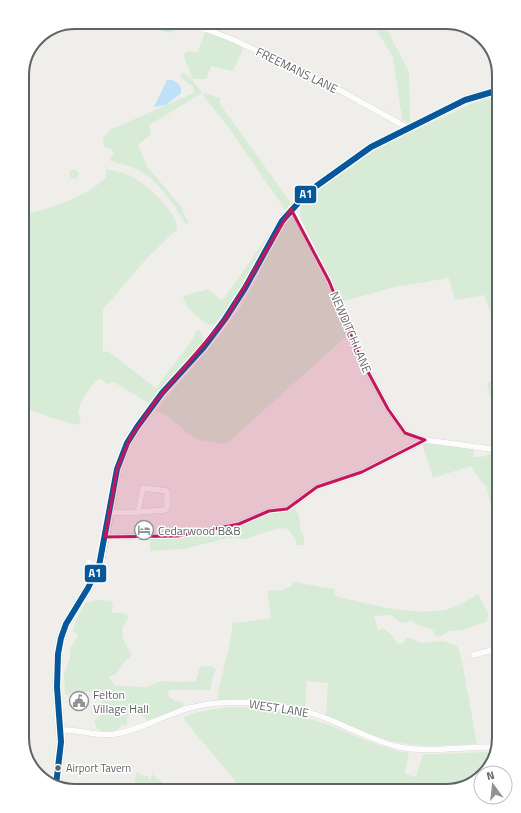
<svg xmlns="http://www.w3.org/2000/svg" width="521" height="813" font-family="'Titillium Web',sans-serif">
	<style>
		.green { fill: #d8ebd6 }
		.water { fill: #bfe0f9 }
		.lines { fill: none; stroke-linecap: round; stroke-linejoin: round }
		.minor-casing { stroke: #cbcccc; stroke-width: 6 }
		.highway-casing { stroke: #c8b996; stroke-width: 9 }
		.minor { stroke: #fdfcfc; stroke-width: 5.5 }
		.highway { stroke: #f0ede3; stroke-width: 8 }
		.bus-1-casing { stroke: #fff; stroke-width: 9 }
		.bus-1 { stroke: #07589b; stroke-width: 6 }
		.marked { fill: #c2185b; fill-opacity: 0.2; stroke: #c2185b; stroke-width: 3; stroke-linejoin: round }
		.bus-dot { fill: #5f6368; stroke: #fff; stroke-width: 1.5 }
		.labels { text-anchor: middle; dominant-baseline: central; stroke-width: 3; stroke-linejoin: round; paint-order: stroke }
		.bus-label { font-size: 11px; fill: #5f6368; stroke: #fff; text-anchor: start }
		.street-label { font-size: 12px; fill: #5f6368; stroke: #fff }
		.poi-label { font-size: 12px; fill: #5f6368; stroke: #fff; text-anchor: start }
		.rim { fill: none; stroke: #5f6368; stroke-width: 2 }
		.line-badge { stroke: #fff; stroke-width: 1.5 }
		.badge-label { font-size: 11px; text-anchor: middle; font-weight: bold; fill: #fff }
	</style>
	<rect width="100%" height="100%" fill="#efeeea"/>
	<g class="green">
		<path d="M133 22H181L176 30 169 33Z"/>
		<path d="M370 22H383L409 72 410 121 408 123 402 119 393 57 376 29Z"/>
		<path d="M206 31 244 47 233 71 211 66 206 79H193L183 54 189 51 197 53Z"/>
		<path d="M182 72 191 79 202 93 149 125 151 134 138 145 147 166 181 207 188 222 186 225C174 204 158 179 134 168 126 165 117 163 110 161L114 152 110 148 104 147 103 138 110 130 194 93 193 86 186 82 180 76Z"/>
		<path d="M204 93 220 98V104L291 203 286 211 229 128 203 95Z"/>
		<path d="M499 96V339L484 295 455 300 449 278 395 287 340 302 320 257 301 221 300 211 303 203 319 189 369 154 397 139 471 104Z"/>
		<path d="M106 169C116 171 127 173 136 179 148 186 179 214 177 229L146 259 103 309V351L109 352 156 388 191 342 196 331 199 330C202 334 204 336 203 342L152 401 148 403 114 382 108 384 99 378C89 388 81 399 78 413L81 419 78 425 49 417 29 409 24 442 22 474V215C54 207 80 200 106 178Z"/>
		<circle cx="74" cy="174" r="4.5"/>
		<path d="M292 215 294 216 321 268 349 334 226 444 200 440 190 435 167 415 155 411 216 340 240 308 260 273V270L279 233Z"/>
		<path d="M273 229 236 297 217 323 212 325 208 324C198 318 185 308 183 296L208 289 222 301Z"/>
		<path d="M499 379V443L495 416 487 383Z"/>
		<path d="M426 443 474 449 473 457H481L493 453V451L499 452V511L493 513 486 485 482 483 471 466 433 478 422 444Z"/>
		<path d="M294 507 299 515 301 533H303L305 545H296V540L287 528 276 529 245 539 228 538 184 549 150 551V539H180L201 533 269 512Z"/>
		<path d="M294 582 334 589 335 596C369 604 413 617 448 609 458 607 469 599 478 594L488 613 487 621 463 630 449 631 440 637 435 635 433 630 418 625 412 621 401 623 391 615 374 616 378 630 383 628 392 636 398 644 404 643 406 638H411C422 646 426 642 439 641 445 641 452 644 458 647L462 662 477 744C453 745 430 747 406 744 378 740 352 727 326 716L328 683 307 681 305 709 248 699 217 700C221 673 231 648 233 621L236 623 271 618 267 591C278 590 288 592 294 582Z"/>
		<path d="M96 600 111 601 113 605 112 613C120 612 124 612 129 618 116 632 124 641 132 655L125 661 116 674 108 677 115 686 148 687 161 681 178 682 196 681 200 667 211 666 216 669 213 676 210 690H169L168 693 170 698 176 701 182 702 184 705 181 708 171 711 148 722 144 716 140 715 136 711 131 712 127 719V725L120 726 118 730 102 732 97 728 94 721 104 712 103 705 96 691 71 693 68 696 65 694 64 673 70 658V652L72 645 78 636 73 631 76 620 86 602 89 603Z"/>
		<path d="M235 707C263 708 290 712 317 721 348 731 376 748 409 753L405 774 416 777 423 754C447 755 471 752 495 752L490 767 483 773H481V775L469 785 446 791H244L185 721 184 717C201 710 217 708 235 707Z"/>
		<path d="M137 772H139V775L148 776V779H151L152 774 162 782V791H140L141 784 134 781Z"/>
	</g>
	<path class="water" d="M167 80C174 79 178 83 181 88V93L166 105 154 107Z"/>
	<g class="lines">
		<defs>
			<g id="minor">
				<path d="M182 22 208 30 234 40 341 91 408 128"/>
				<path d="M291 209 295 214 329 281 360 357 388 409 405 433 417 437 425 440 499 450"/>
				<path d="M109 512C128 514 147 511 166 510L167 507V491L143 488 138 512"/>
				<path d="M105 537 178 536 239 524 269 511 287 509 317 487 362 472 414 445 425 440"/>
				<path d="M88 562 97 569"/>
				<path d="M474 655 499 648"/>
				<path d="M61 730C79 729 96 737 115 734 136 731 155 720 175 713 199 703 226 701 252 703 275 705 299 708 320 716 347 726 371 740 399 747 429 753 465 746 496 747"/>
			</g>
			<path id="highway" d="M56 785 61 742 57 687 58 654 61 638 66 624 88 588 99 566 105 537 117 469 127 443 137 427 162 393 204 347 225 319 245 288 282 221 308 192 371 147 465 100 499 90"/>
		</defs>
		<use href="#minor" class="minor-casing"/>
		<use href="#highway" class="highway-casing"/>
		<use href="#minor" class="minor"/>
		<use href="#highway" class="highway"/>
		<defs>
			<path id="bus-1" d="M56 785 61 742 57 687 58 654 61 638 66 624 88 588 99 566 117 469 127 443 137 427 162 393 204 347 225 319 245 288 282 221 308 192 371 147 465 100 499 90"/>
		</defs>
		<use href="#bus-1" class="bus-1-casing"/>
		<use href="#bus-1" class="bus-1"/>
	</g>
	<path class="marked" d="M291 209 329 281 360 357 388 409 405 433 425 440 362 472 317 487 287 509 269 511 239 524 178 536 105 537 117 469 130 438 154 403 225 319Z"/>
	<defs>
		<symbol id="hotel-ring" viewBox="-11 -11 22 22"><circle r="9.5" fill="#fff" stroke="#919496" stroke-width="1.5"/><path d="M-6-4.5h1.5V1H6V5H4.5V3h-9V5H-6ZM-4 0a1.8 1.8 0 1 1 3.6 0ZM.5 0V-2.5h3Q6-2.5 6 0Z" fill="#919496"/></symbol>
		<symbol id="civic-ring" viewBox="-11 -11 22 22"><circle r="9.5" fill="#fff" stroke="#919496" stroke-width="1.5"/><path d="M-.6-6.5H3V-4.5H.6V-3L4-1V1h2V6H-6V1h2V-1L-.6-3ZM-1.2 2.5V6h2.4V2.5Z" fill="#919496"/></symbol>
	</defs>
	<g fill-rule="evenodd">
		<use href="#hotel-ring" x="133" y="519" width="22" height="22"/>
		<use href="#civic-ring" x="68" y="690" width="22" height="22"/>
	</g>
	<circle class="bus-dot" cx="58" cy="768" r="3.5"/>
	<g class="labels">
		<g class="bus-label">
			<text x="66" y="768">Airport Tavern</text>
		</g>
		<g class="street-label">
			<text transform="translate(297 70) rotate(26)">FREEMANS LANE</text>
			<text transform="translate(351 332) rotate(67)">NEWDITCH LANE</text>
			<text transform="translate(279 708) rotate(9)">WEST LANE</text>
		</g>
		<g class="poi-label">
			<text x="158" y="530">Cedarwood B&amp;B</text>
			<text x="93" y="694">Felton<tspan x="93" dy="14">Village Hall</tspan></text>
		</g>
	</g>
	<path d="M0 0H521V813H0ZM75 29H446A46 46 0 0 1 492 75V738A46 46 0 0 1 446 784H75A46 46 0 0 1 29 738V75A46 46 0 0 1 75 29Z" fill="#fff" fill-rule="evenodd"/>
	<path class="rim" d="M75 29H446A46 46 0 0 1 492 75V738A46 46 0 0 1 446 784H75A46 46 0 0 1 29 738V75A46 46 0 0 1 75 29Z"/>
	<g class="line-badge">
		<rect x="294" y="185" width="23" height="19" rx="4" fill="#07589b"/>
		<rect x="84" y="564" width="23" height="19" rx="4" fill="#07589b"/>
	</g>
	<g class="badge-label">
		<text x="306" y="198">A1</text>
		<text x="95" y="577">A1</text>
	</g>
	<g transform="translate(493 785) rotate(345)"><circle r="19" fill="#ffffff" stroke="#bfc1c3"/>
	<path d="M0-3L7 15L0 10L-7 15Z" fill="#919496"/>
	<text y="-6" font-size="11" font-weight="bold" text-anchor="middle" fill="#5f6368">N</text>
	</g>
</svg>
